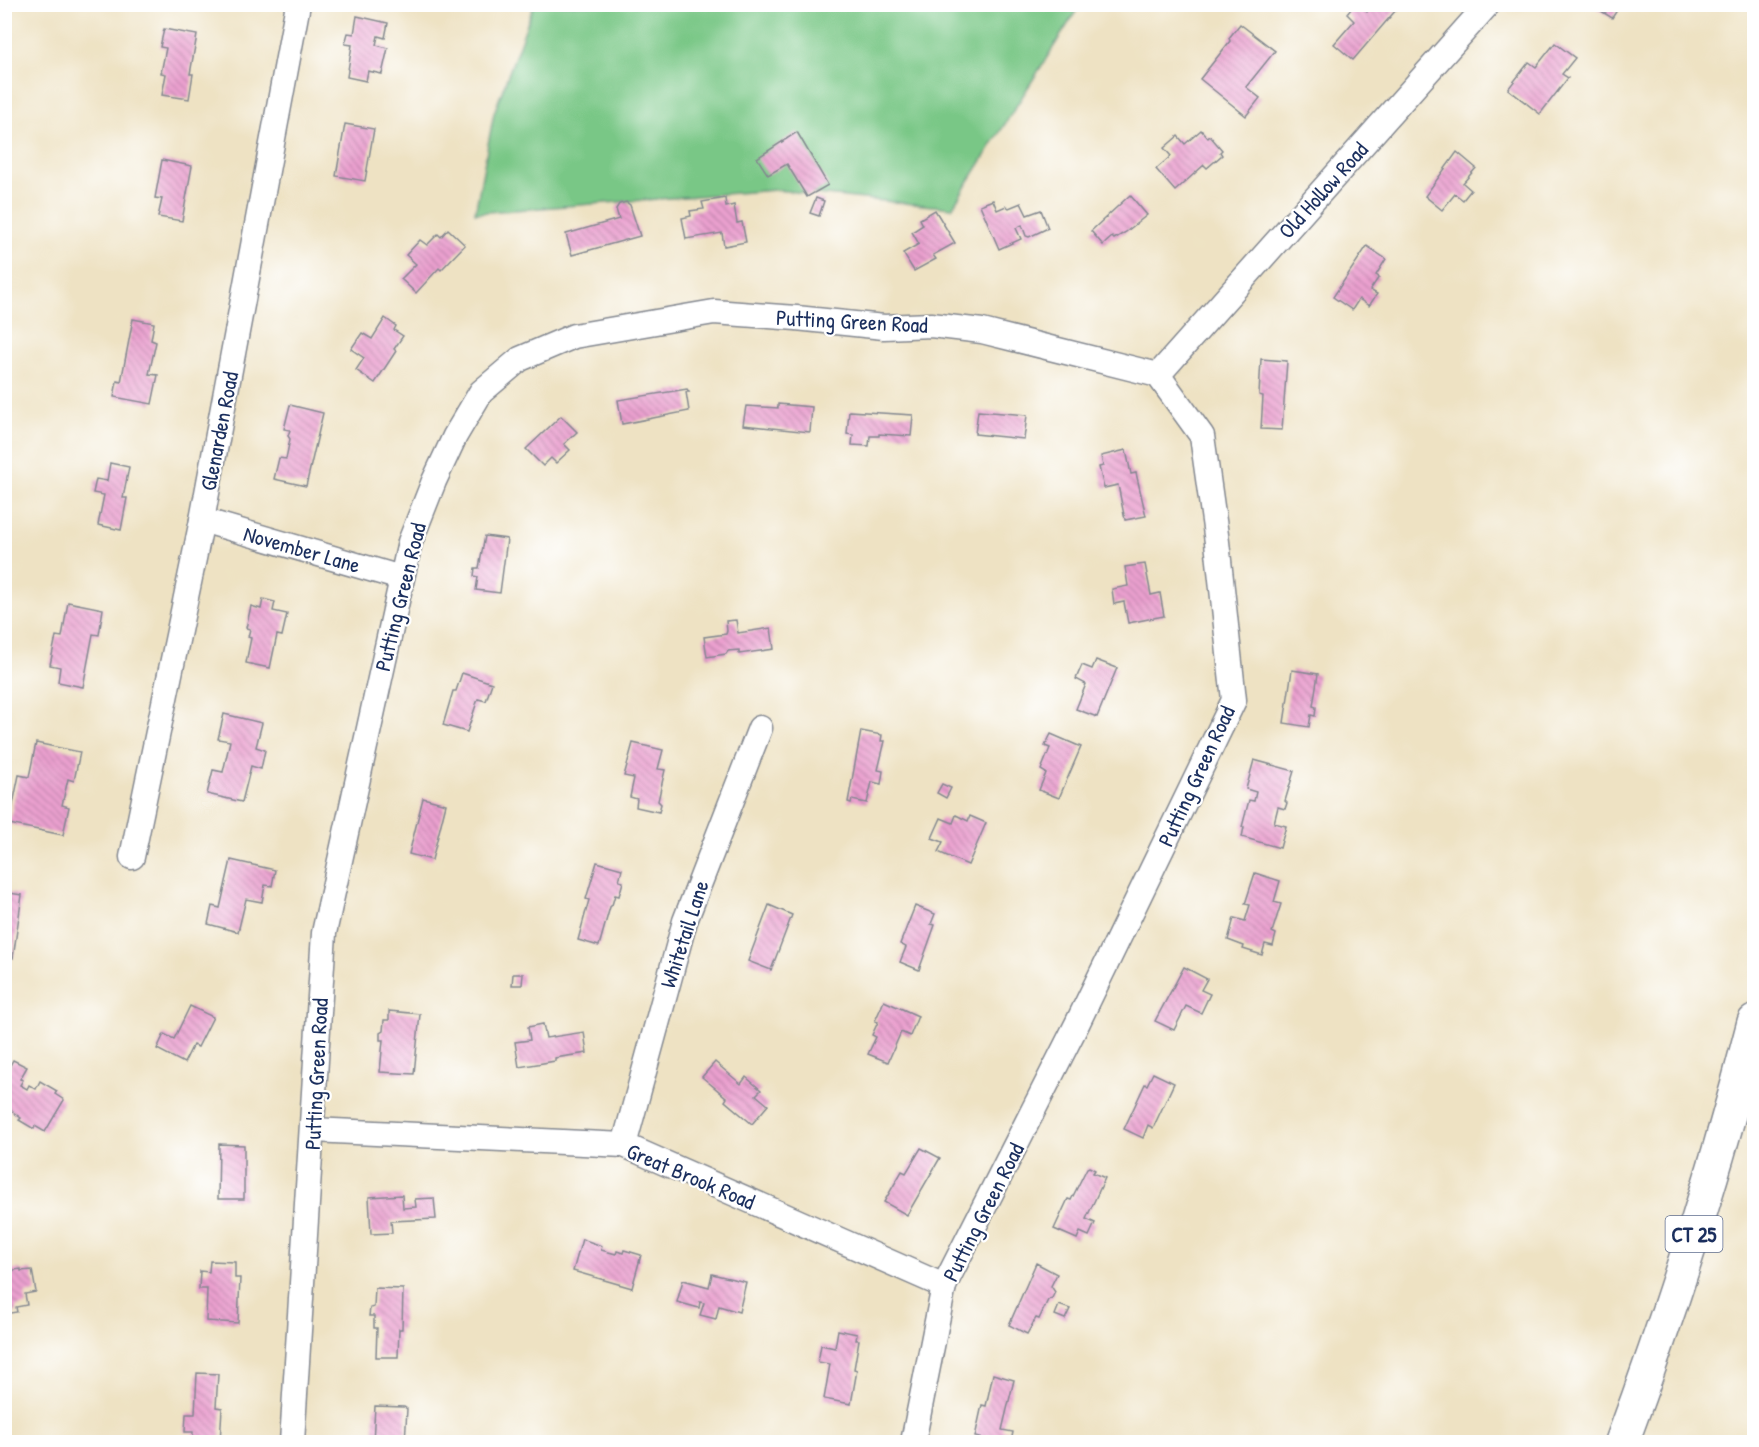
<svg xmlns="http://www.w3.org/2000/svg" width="1759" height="1447" font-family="'Patrick Hand',sans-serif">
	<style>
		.green { fill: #79c786; stroke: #4a7b72; stroke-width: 1.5 }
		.building { fill: url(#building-back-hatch) }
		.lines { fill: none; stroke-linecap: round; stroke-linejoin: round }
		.minor-casing { stroke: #848890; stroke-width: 27 }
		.highway-casing { stroke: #848890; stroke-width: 36 }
		.minor { stroke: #fff; stroke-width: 24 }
		.highway { stroke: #fff; stroke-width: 33 }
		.labels { text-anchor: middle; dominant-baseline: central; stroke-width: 4.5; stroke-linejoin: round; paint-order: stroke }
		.shield { fill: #fff; stroke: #5f6d8e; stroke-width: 1.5 }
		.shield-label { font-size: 21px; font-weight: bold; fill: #1b2f5e }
		.street-label { font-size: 22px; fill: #1b2f5e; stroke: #fff }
	</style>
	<defs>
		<pattern id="building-back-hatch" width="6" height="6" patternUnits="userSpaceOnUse" patternTransform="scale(1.5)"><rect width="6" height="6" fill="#eba0cf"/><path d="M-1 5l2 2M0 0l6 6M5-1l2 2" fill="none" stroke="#be83ab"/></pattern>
	</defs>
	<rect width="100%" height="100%" fill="#fff"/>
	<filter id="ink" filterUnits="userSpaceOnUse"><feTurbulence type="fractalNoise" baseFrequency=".0167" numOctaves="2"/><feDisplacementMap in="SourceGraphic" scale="12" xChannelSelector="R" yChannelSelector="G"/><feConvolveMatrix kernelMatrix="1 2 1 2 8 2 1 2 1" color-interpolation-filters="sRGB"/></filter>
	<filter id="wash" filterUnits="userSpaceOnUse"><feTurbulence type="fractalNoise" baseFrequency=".008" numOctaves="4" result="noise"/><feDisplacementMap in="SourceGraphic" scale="24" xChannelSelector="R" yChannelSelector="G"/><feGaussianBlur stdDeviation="1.35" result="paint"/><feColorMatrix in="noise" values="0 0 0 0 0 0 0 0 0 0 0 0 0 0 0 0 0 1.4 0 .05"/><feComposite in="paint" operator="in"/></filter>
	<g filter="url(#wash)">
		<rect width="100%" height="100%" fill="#eee2c3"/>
		<path class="green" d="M534 5H1080L952 208 776 190 475 213 494 113Z"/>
		<g id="blocks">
			<g class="building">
				<path d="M1355 4H1358L1367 12 1373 4H1390L1396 10 1353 60 1334 44 1354 21 1347 14Z"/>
				<path d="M1594 4H1621L1612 18 1593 6Z"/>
				<path d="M357 16 388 23 385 38 378 36 376 45 388 48 382 74 368 71 366 81 347 77 352 45 345 44 348 33 354 34Z"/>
				<path d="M1240 24 1275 51 1246 87 1260 98 1246 116 1200 79 1230 41 1229 38Z"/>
				<path d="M164 29 197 35 190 74H193L189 99 162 95 166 74 161 73 166 48 160 47Z"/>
				<path d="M1555 43 1575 58 1562 74 1568 78 1540 114 1508 89 1529 62 1536 67Z"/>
				<path d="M345 124 374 129 365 181 336 176Z"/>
				<path d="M1201 130 1208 138 1210 136 1222 150 1220 152 1222 155 1207 168 1204 165 1175 191 1156 169 1171 156 1164 148 1178 136 1185 144Z"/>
				<path d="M797 132 828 185 807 197 787 164 768 175 757 158Z"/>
				<path d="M1457 152 1476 168 1463 183 1471 190 1463 200 1455 194 1442 210 1425 196Z"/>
				<path d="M162 160 192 166 182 221 158 217 162 199 155 198Z"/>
				<path d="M1130 195 1147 215 1126 232 1114 239 1112 237 1103 245 1091 231Z"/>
				<path d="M725 198 726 207 734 205 737 223 742 222 746 242 724 246 722 233 686 239 682 218 691 216 690 211 704 209 702 202Z"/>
				<path d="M816 198 824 201 819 216 810 213Z"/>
				<path d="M993 200 997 210 1006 206 1009 208 1021 203 1027 215 1041 210 1048 228 1029 237 1026 236 1022 225 1016 228 1021 239 999 249 980 205Z"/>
				<path d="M626 202 630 205 640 236 572 255 566 234 619 219 616 209 619 204Z"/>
				<path d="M935 210 955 243 933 255 936 259 914 271 903 253 919 244 912 232 923 225 920 219Z"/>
				<path d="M448 229 465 245 441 270 439 268 416 293 401 279 416 264 406 255 420 240 427 245 438 234 441 237Z"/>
				<path d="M1367 246 1386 259 1376 275 1379 277 1370 290 1377 294 1369 306 1359 299 1352 310 1333 297Z"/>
				<path d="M385 318 396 326 394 330 403 336 394 349 396 351 375 383 356 370 364 358 351 349 362 333 372 339Z"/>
				<path d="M133 319 154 323 151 340 156 342 149 374 158 375 152 404 114 397 117 381 121 382Z"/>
				<path d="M1261 359 1287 361 1282 430 1261 429 1263 396 1259 395Z"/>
				<path d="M687 389 689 392H686L689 411 622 424 618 400Z"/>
				<path d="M778 404 812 407 810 432 743 425 746 406 778 408Z"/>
				<path d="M290 405 323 413 306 486 274 479 279 458 286 459 290 439 288 436 290 430 284 429Z"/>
				<path d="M849 411 913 415 911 436 879 434V436H870L869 446 852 445 853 435 847 434Z"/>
				<path d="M978 411 1027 415 1024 439 975 434Z"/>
				<path d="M561 416 577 432 564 444 570 450 556 463 551 458 543 466 526 449Z"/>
				<path d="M1126 450 1131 474 1136 473 1146 516 1125 520 1118 485 1104 488 1099 467 1103 466 1101 456Z"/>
				<path d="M110 463 129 467 123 498H127L121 530 98 525 104 495 93 493 96 479 107 481Z"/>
				<path d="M485 536 507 539 500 593 476 590 478 577 474 576 475 568H479Z"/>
				<path d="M1145 564 1151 595 1160 593 1164 616 1128 623 1124 602 1114 604 1112 589 1128 586 1125 567Z"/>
				<path d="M263 599 275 602 273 611 287 614 282 636 277 635 270 668 246 663 251 638 248 637 250 629 246 628 251 606 261 609Z"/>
				<path d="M68 602 103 609 99 635 93 634 83 687 58 682 60 667 50 665 56 636 62 637Z"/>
				<path d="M736 620 738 633 771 628 774 649 739 654V650L728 651 726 654 707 657 704 637 726 634 727 631 726 621Z"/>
				<path d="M1096 660 1117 668 1097 717 1076 709 1086 684 1076 679 1082 665 1092 669Z"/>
				<path d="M1292 670 1318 674 1313 706 1316 707 1315 716 1311 715 1309 727 1284 723Z"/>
				<path d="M462 673 492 683 486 701 478 699 467 732 443 725 453 691H456Z"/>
				<path d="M224 714 262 723 256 747 265 750 261 769 251 766 242 802 207 794 213 770 223 772 230 741 218 739Z"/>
				<path d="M861 731 882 735 881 741H885L878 770 883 771 881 784 872 782 867 803 852 800 851 803 848 802Z"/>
				<path d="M1051 734 1081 747 1059 798 1039 790 1046 773 1041 770 1050 748 1045 746Z"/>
				<path d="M36 743 80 752 74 781 68 779 62 805 69 807 63 835 9 824 19 775 29 777Z"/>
				<path d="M633 743 663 750 658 769 665 770 658 801 661 804 659 812 636 807 637 799 630 797 634 778 624 776Z"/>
				<path d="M1254 760 1294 771 1285 801 1287 803 1285 809 1278 807 1274 823 1286 826 1280 848 1242 837 1244 827H1242L1249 800 1254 801 1256 792 1246 789Z"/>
				<path d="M942 784 951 788 946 798 937 793Z"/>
				<path d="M423 798 446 804 432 860 409 854Z"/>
				<path d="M956 815 968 821 970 816 986 823 968 865 938 852 943 842 932 838 941 818 953 823Z"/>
				<path d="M231 860 275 870 272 886 265 885 262 902 246 899 238 932 208 924 212 906 220 908Z"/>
				<path d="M597 862 622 869 619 881 623 882 619 896 615 895 612 905 610 907 599 946 578 940 589 900 586 899Z"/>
				<path d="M1255 873 1280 881 1274 902 1281 904 1272 932 1276 934 1273 946 1265 944 1262 955 1243 949 1244 946 1228 940 1234 918 1245 921 1250 905 1245 904Z"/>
				<path d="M4 892 22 895 13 958 4 956Z"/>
				<path d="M769 905 792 915 771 970 748 961Z"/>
				<path d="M915 906 935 914 931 924 935 925 919 970 900 962 906 947 900 944Z"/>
				<path d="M1184 967 1207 979 1201 990 1210 994 1201 1013 1186 1006 1174 1030 1155 1021Z"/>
				<path d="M513 974H523L522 985H512Z"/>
				<path d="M884 1001 918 1016 910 1036 901 1032 888 1062 868 1054 876 1037 872 1035 878 1022 875 1021Z"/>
				<path d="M190 1006 213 1017 198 1047 193 1045 184 1063 157 1049 164 1034 174 1039Z"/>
				<path d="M389 1011 420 1014 414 1074 380 1072 383 1040H380V1033L383 1031 384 1020H389Z"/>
				<path d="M543 1024 546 1038 584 1032 587 1053 555 1058V1061L519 1067 515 1042 530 1040 528 1027Z"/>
				<path d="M13 1060 27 1067 20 1079 23 1080 20 1085 27 1089 29 1085 36 1089 40 1081 57 1091 55 1094 64 1100 45 1132 35 1126 34 1129 19 1120 21 1118 6 1107 4 1111V1069L7 1071Z"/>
				<path d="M715 1062 741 1084 746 1077 761 1090 756 1095 768 1105 752 1124 725 1101 727 1098 702 1077Z"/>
				<path d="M1153 1073 1174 1083 1153 1128 1148 1125 1143 1138 1124 1129 1145 1084 1147 1085Z"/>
				<path d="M219 1144 244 1145V1199H218Z"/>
				<path d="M921 1148 940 1158 907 1215 884 1202 902 1171 906 1173Z"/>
				<path d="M1089 1167 1095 1170 1093 1173 1105 1178 1086 1219 1095 1223 1089 1236 1080 1232 1077 1239 1054 1229 1068 1199 1071 1200 1087 1168Z"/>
				<path d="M402 1195 403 1208 416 1207 415 1199 434 1198 436 1219 391 1221 392 1233 371 1234 369 1197Z"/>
				<path d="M582 1239 602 1246 601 1250 616 1254 617 1251 623 1253 624 1250 641 1255 632 1288 573 1271Z"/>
				<path d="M210 1261 235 1262V1278H240L238 1323 206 1321 207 1289H199L200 1271 209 1272Z"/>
				<path d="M1036 1263 1057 1274 1051 1286 1055 1292 1052 1298 1048 1300 1039 1319 1036 1318 1027 1334 1009 1325Z"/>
				<path d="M4 1268H7L8 1271 21 1269V1271L32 1270 36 1292 25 1294 27 1305 16 1307 17 1312 4 1314Z"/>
				<path d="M712 1274 746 1282 739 1312 719 1306 716 1319 700 1315 704 1303 700 1302 699 1308 677 1302 683 1280 709 1287Z"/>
				<path d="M375 1288 403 1289 402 1329H399L398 1357H376L377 1328H374V1316H369L370 1308 374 1307Z"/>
				<path d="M1059 1305 1070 1309 1065 1319 1055 1315Z"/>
				<path d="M838 1330 857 1334 856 1340H859L854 1369 857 1370 851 1404 824 1399 830 1364 818 1362 821 1345 835 1348Z"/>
				<path d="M197 1373 218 1374 216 1407 222 1408 220 1442H193V1432H185L186 1414H195Z"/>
				<path d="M993 1374 1014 1380 1002 1430 1013 1432 1011 1442H998L975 1437 982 1405 986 1406Z"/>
				<path d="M375 1406 404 1407 407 1409 405 1442H373Z"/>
			</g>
		</g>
	</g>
	<g filter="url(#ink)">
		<use href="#blocks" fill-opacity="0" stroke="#848890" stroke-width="1.5"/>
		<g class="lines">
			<defs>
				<g id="minor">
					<path d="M1158 375 1488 4"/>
					<path d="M202 520 401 578"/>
					<path d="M132 857 202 520 298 4"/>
					<path d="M313 1130 624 1145 944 1286"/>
					<path d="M624 1145 685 921 760 728"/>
					<path d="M292 1442 324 933 410 542 434 481 455 436 481 392 520 359 574 336 714 312 796 318 884 327 931 325 982 331 1158 375 1202 436 1217 542 1234 700 1077 1024 944 1286 913 1442"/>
				</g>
				<path id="highway" d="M1622 1442C1673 1305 1718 1164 1754 1022"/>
			</defs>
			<use href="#minor" class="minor-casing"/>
			<use href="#highway" class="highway-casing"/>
			<use href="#minor" class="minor"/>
			<use href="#highway" class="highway"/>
		</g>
	</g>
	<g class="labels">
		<rect class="shield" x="1665.5" y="1216" width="57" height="36" rx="4.5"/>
		<g class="shield-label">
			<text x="1694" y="1234">CT 25</text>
		</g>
		<g class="street-label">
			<text transform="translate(1323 190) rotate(-48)">Old Hollow Road</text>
			<text transform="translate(852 321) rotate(3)">Putting Green Road</text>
			<text transform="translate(219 431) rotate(-79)">Glenarden Road</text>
			<text transform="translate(302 549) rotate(16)">November Lane</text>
			<text transform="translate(400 597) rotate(-76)">Putting Green Road</text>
			<text transform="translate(1196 776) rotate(-65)">Putting Green Road</text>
			<text transform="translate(684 934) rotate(-72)">Whitetail Lane</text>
			<text transform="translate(316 1074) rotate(-87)">Putting Green Road</text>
			<text transform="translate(691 1176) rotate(23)">Great Brook Road</text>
			<text transform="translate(983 1212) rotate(-63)">Putting Green Road</text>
		</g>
	</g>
	<rect width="1759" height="1447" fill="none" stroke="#fff" stroke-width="24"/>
</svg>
